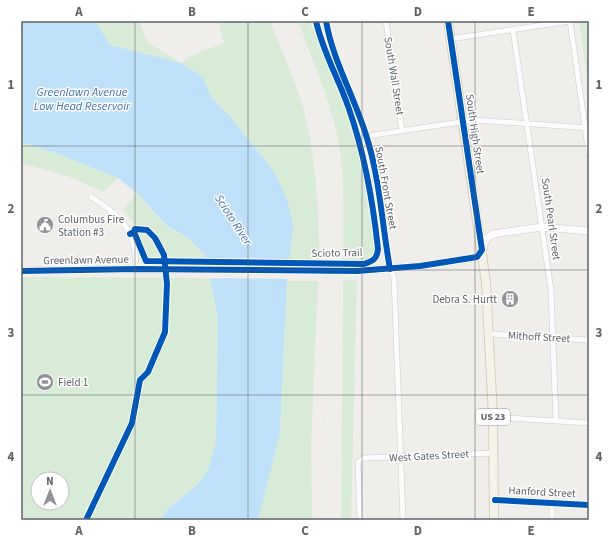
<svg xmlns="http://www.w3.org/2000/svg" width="610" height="541" font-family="'Source Sans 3',sans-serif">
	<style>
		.green { fill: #d8ebd6; fill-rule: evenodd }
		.water { fill: #bfe0f9 }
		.pier { fill: #efeeea }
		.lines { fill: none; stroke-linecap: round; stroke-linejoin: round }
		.street-casing { stroke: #cbcccc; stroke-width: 6 }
		.secondary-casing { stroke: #cacacb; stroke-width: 8 }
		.primary-casing { stroke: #d7ceb8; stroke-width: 10 }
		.street { stroke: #fdfcfc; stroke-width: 5 }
		.secondary { stroke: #fdfcfc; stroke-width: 7 }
		.primary { stroke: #f4f2e9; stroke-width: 8 }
		.rail { stroke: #e4e4e4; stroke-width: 1.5; stroke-dasharray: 1 5; stroke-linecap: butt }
		.secondary-bridge-casing { stroke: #cacacb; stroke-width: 8; stroke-linecap: butt }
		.secondary-bridge { stroke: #fdfcfc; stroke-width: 7 }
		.cycleway-casing { stroke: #fff; stroke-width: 8 }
		.cycleway { stroke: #0057b8; stroke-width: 6 }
		.grid { fill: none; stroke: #5f6368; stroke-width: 1; stroke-opacity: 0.55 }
		.labels { text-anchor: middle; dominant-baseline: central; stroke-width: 3; stroke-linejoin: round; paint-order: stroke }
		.shield { fill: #fff; stroke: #8f9295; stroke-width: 1 }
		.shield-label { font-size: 10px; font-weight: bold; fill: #5f6368 }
		.street-label { font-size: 11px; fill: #5f6368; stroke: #fff }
		.poi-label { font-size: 11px; fill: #5f6368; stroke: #fff; text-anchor: start }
		.water-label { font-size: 12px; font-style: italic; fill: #4174aa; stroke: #fff }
		.neatline { fill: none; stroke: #5f6368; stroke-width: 1.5 }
		.grid-label { font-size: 13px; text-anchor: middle; font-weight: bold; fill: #5f6368 }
	</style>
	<rect width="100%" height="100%" fill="#efeeea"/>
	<g class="green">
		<path d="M95 21H139L147 42 181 63 193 55 224 43 218 21H270C283 55 300 89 307 124 317 170 319 215 319 261H288L293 226 288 202 275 173 230 116 212 99 203 77 181 63 110 45Z"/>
		<path d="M298 21H308L318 37 345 101 348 100C365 151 372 198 381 250L379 256 371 260 343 261C343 218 346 172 336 130 327 93 311 57 298 21Z"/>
		<path d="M579 21H589V92Z"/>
		<path d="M21 142 56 153 118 178 103 192 70 177 21 163Z"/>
		<path d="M137 193C146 204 155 214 165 224 177 236 203 241 207 260H145C142 238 138 227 123 210Z"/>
		<path d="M21 277 209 278 215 294 218 317 216 442 208 470 197 485 167 510 161 520H21ZM38 479H62V503H38Z"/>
		<path d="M343 280H357L351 520H341Z"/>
		<path d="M287 281H318L311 445 312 520H258L280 432Z"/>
	</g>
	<path class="water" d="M21 21H95L110 45 181 63 203 77 212 99 230 116 275 173 288 202 293 226 287 281 280 432 258 520H161L167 510 197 485 208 470 216 442 218 317 205 254 189 239 166 225 137 193 118 178 56 153 21 142Z"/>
	<path class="pier" d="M205 261H290L289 279 207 278Z"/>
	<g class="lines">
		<defs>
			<g id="street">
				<path d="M326 21C334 65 358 104 369 147 380 190 378 237 394 278L403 520"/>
				<path d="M386 21 402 131"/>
				<path d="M570 21 589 155"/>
				<path d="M513 30 551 290 556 421"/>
				<path d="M450 39 570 21"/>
				<path d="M367 136 474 120 589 128"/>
				<path d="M91 197C122 216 136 231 136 269"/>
				<path d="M489 334 589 340"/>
				<path d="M493 417 589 423"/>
				<path d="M495 500 589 505"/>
				<path d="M552 503V520"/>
				<path d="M360 520 358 462 364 458 494 453"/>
			</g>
			<g id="secondary">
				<path d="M21 271 136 269 306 270"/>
				<path d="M357 271 420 266 473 258 480 255 487 238 493 234 542 227 589 231"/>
			</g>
			<path id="primary" d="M448 21 486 283 493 417 494 520"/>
		</defs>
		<use href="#street" class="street-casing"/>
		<use href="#secondary" class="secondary-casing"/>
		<use href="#primary" class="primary-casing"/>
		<use href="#street" class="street"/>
		<use href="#secondary" class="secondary"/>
		<use href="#primary" class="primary"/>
		<g class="rail">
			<path d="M281 21 312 104 319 128 326 171 328 229 323 520"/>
			<path d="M294 21 328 110 334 134 339 170 341 220 336 520"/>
		</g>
		<defs>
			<path id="secondary-bridge" d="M306 270 357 271"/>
		</defs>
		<use href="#secondary-bridge" class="secondary-bridge-casing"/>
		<use href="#secondary-bridge" class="secondary-bridge"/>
		<defs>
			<g id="cycleway">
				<path d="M326 21C333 61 354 96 366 135 380 178 382 225 390 269"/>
				<path d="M134 232 146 261 364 264C373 261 377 259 378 249 373 202 365 155 349 109 339 79 323 53 316 21"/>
				<path d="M21 271 136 269 357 271 420 266 477 257 482 250 448 21"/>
				<path d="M495 500 589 505"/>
				<path d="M86 520 132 423 140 380 148 372 165 332 167 284 164 255 155 238 147 230 135 229 134 232 130 234"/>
			</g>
		</defs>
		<use href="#cycleway" class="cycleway-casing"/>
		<use href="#cycleway" class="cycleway"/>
	</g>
	<path class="grid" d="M135 21V520M248 21V520M362 21V520M475 21V520M21 146H589M21 270H589M21 395H589"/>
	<defs>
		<symbol id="civic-disc" viewBox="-11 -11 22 22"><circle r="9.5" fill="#919496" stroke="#fff"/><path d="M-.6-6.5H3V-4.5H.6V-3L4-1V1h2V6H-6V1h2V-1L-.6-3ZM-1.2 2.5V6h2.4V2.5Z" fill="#fff"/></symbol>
		<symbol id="building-disc" viewBox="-11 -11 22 22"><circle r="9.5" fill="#919496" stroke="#fff"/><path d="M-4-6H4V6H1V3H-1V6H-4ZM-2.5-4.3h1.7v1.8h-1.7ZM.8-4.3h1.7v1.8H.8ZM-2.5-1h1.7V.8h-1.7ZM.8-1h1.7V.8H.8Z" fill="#fff"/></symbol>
		<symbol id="stadium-disc" viewBox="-11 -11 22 22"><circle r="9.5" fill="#919496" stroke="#fff"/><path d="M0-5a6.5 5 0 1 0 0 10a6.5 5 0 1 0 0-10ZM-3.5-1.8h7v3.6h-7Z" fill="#fff"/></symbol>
	</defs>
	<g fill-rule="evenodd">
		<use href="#civic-disc" x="35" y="215" width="20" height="20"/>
		<use href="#building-disc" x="500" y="289" width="20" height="20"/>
		<use href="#stadium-disc" x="35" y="372" width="20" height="20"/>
	</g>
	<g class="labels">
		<rect class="shield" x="476" y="409" width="34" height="16" rx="3"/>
		<g class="shield-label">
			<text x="493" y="417">US 23</text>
		</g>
		<g class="street-label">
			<text transform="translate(394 76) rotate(81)">South Wall Street</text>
			<text transform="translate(475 134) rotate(82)">South High Street</text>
			<text transform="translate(386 188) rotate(80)">South Front Street</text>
			<text transform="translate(551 219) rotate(82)">South Pearl Street</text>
			<text transform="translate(337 253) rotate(-1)">Scioto Trail</text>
			<text transform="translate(86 260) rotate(-1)">Greenlawn Avenue</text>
			<text transform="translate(539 337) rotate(3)">Mithoff Street</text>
			<text transform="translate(429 456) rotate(-3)">West Gates Street</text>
			<text transform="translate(542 492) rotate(3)">Hanford Street</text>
		</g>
		<g class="poi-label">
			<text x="58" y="219">Columbus Fire<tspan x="58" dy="13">Station #3</tspan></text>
			<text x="497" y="299" text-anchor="end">Debra S. Hurtt</text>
			<text x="58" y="382">Field 1</text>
		</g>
		<g class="water-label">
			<text x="82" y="92">Greenlawn Avenue<tspan x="82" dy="14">Low Head Reservoir</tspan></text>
			<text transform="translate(233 220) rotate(57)">Scioto River</text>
		</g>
	</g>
	<rect width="610" height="541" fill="none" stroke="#ffffff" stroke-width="44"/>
	<g transform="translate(50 491)"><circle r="19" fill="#ffffff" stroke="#bfc1c3"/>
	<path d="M0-3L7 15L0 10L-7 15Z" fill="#919496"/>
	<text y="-6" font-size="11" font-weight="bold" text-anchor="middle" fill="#5f6368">N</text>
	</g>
	<rect x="22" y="22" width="566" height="497" class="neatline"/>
	<g class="grid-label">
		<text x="79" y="16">A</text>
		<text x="192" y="16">B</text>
		<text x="305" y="16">C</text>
		<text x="418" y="16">D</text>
		<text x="531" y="16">E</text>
		<text x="11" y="89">1</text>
		<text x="599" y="89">1</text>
		<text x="11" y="213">2</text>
		<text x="599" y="213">2</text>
		<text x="11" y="337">3</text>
		<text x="599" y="337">3</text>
		<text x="11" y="461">4</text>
		<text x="599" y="461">4</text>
		<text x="79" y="535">A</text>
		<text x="192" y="535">B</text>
		<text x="305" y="535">C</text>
		<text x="418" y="535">D</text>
		<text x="531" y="535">E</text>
	</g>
</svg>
